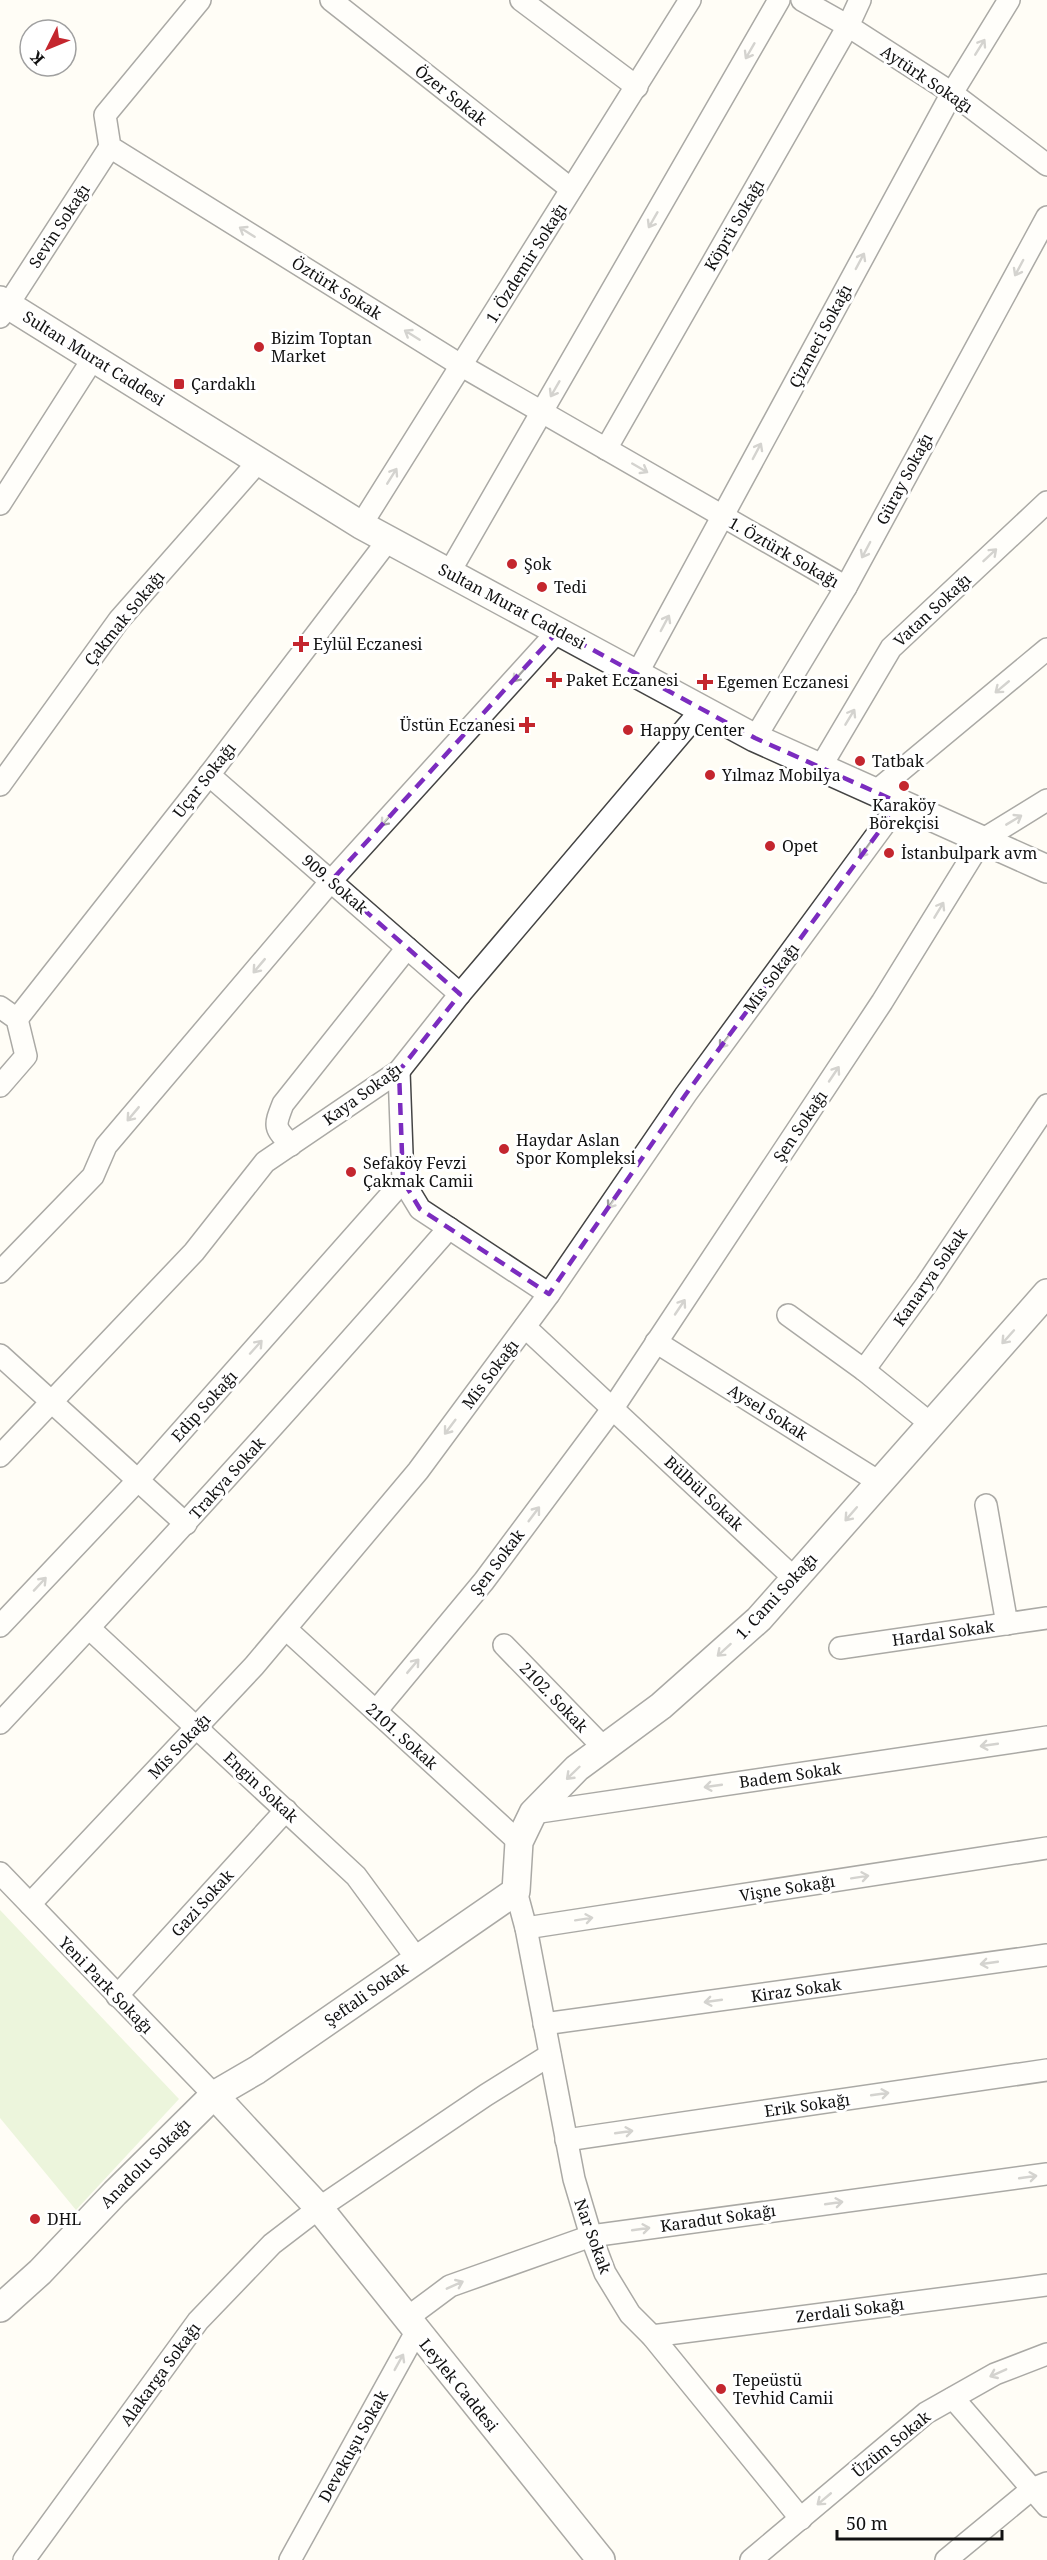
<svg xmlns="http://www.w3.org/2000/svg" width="1047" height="2560" font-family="'Noto Serif',serif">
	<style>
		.green { fill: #d5ebbd }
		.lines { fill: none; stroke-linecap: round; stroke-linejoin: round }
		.minor-casing { stroke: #444; stroke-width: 24 }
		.tertiary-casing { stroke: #444; stroke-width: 30 }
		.minor { stroke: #fff; stroke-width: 21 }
		.tertiary { stroke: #fff; stroke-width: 27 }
		.oneway { stroke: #a0a0a0 }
		.marked { fill: none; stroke: #7b2cbf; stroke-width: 4.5; stroke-dasharray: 12 8; stroke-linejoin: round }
		.poi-dot { fill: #c4262e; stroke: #fff; stroke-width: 2 }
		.labels { text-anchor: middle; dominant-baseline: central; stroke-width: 6; stroke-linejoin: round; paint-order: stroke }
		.street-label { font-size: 16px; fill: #111; stroke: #fff }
		.poi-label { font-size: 16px; fill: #111; stroke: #fff; text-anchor: start }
	</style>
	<rect width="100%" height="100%" fill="#fffdf5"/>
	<path class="green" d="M0 1910 179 2099 76 2210 0 2118Z"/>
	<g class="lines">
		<defs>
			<g id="minor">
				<path d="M200 0 105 115 110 147 462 366 846 587"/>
				<path d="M331 0 571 189"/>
				<path d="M521 0 637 87"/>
				<path d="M802 0 848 26 952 93 1047 165"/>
				<path d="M0 317 110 147"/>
				<path d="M606 449 848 26 860 0"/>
				<path d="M0 504 94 357"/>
				<path d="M361 525 690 0"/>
				<path d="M449 573 779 0"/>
				<path d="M637 674 952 93 1009 0"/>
				<path d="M755 738 846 587 1047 217"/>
				<path d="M820 768 891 648 1047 502"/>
				<path d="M209 775 460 994"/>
				<path d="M0 785 119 620 259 461"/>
				<path d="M875 792 1047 649"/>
				<path d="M0 1007 17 1019 26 1056 0 1086"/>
				<path d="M17 1019 209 775 389 539"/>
				<path d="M399 1071 403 1181 420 1209 549 1294"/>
				<path d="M291 1145C274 1127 274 1127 283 1104L407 948"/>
				<path d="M0 1272 93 1176 106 1146 331 881 558 631"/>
				<path d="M788 1315 864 1370 926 1285 1047 1105"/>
				<path d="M525 1327 794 1578"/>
				<path d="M656 1342 879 1482"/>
				<path d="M0 1355 186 1524"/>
				<path d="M864 1370 931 1424"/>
				<path d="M0 1456 194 1252 265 1162 399 1071 460 994 702 709"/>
				<path d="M986 1505 1007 1624"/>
				<path d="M0 1626 139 1479 403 1181"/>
				<path d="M89 1628 356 1876 417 1959"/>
				<path d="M286 1629 519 1842"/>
				<path d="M504 1645 604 1748"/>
				<path d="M840 1648 1047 1618"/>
				<path d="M376 1711 484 1581 613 1408 882 1002 982 840 1047 800"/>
				<path d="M0 1723C152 1561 302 1396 449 1228"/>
				<path d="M533 1813 1047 1737"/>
				<path d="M0 1873 214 2095"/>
				<path d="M516 1891 526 1928 574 2179 591 2236 605 2273 630 2314 652 2336 801 2519"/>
				<path d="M30 1904 254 1666 418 1471 549 1294 686 1094 900 803"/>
				<path d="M526 1928 1047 1848"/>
				<path d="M117 1996 286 1810"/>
				<path d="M544 2024 1047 1955"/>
				<path d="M566 2140 1047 2070"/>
				<path d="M407 2318 450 2286 591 2236 1047 2174"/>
				<path d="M652 2336 1047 2285"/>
				<path d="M953 2398 1047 2506"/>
				<path d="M24 2560 198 2321 272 2244 319 2208 486 2095 550 2055"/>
				<path d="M290 2560 416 2332"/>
				<path d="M751 2560 926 2413 995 2374 1047 2354"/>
				<path d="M946 2560 1032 2489 1047 2483"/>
			</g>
			<g id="tertiary">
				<path d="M0 300 361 525 755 738 1047 869"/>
				<path d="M214 2095 319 2208 601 2560"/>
				<path d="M0 2308 40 2272 115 2193 214 2095 257 2070 516 1891 519 1842 533 1813 577 1768 661 1706 759 1619 1047 1293"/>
			</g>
		</defs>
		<use href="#minor" class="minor-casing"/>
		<use href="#tertiary" class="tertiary-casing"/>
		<use href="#minor" class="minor"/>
		<use href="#tertiary" class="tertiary"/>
	</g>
	<defs><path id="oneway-shaft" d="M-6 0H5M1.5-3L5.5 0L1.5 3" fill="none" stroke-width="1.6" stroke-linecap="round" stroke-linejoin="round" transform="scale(1.5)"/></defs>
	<g class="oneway">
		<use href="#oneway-shaft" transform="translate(980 47) rotate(-58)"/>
		<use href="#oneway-shaft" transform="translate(750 51) rotate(120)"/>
		<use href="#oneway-shaft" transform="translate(653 220) rotate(120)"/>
		<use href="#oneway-shaft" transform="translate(247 232) rotate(-148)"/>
		<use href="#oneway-shaft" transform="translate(860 261) rotate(-62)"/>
		<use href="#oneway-shaft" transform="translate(1019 268) rotate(118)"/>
		<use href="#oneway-shaft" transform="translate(412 335) rotate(-148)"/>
		<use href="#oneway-shaft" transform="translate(555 389) rotate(120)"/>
		<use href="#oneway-shaft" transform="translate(757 451) rotate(-62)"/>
		<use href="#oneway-shaft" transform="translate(640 468) rotate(30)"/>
		<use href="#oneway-shaft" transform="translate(392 476) rotate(-58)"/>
		<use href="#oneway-shaft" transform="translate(866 550) rotate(118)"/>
		<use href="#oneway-shaft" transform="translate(990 555) rotate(-43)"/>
		<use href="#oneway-shaft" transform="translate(665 623) rotate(-62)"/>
		<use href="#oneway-shaft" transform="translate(519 675) rotate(132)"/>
		<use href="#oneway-shaft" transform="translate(1002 687) rotate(140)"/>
		<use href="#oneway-shaft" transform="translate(850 717) rotate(-59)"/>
		<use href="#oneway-shaft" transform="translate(387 819) rotate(132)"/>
		<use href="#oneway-shaft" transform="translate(1014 820) rotate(-31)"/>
		<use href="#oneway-shaft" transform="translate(865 850) rotate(126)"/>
		<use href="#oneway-shaft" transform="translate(939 910) rotate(-59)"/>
		<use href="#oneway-shaft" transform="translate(259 966) rotate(130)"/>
		<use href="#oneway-shaft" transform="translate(725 1041) rotate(126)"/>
		<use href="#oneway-shaft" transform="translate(834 1074) rotate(-56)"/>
		<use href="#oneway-shaft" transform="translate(133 1114) rotate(130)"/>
		<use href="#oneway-shaft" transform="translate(613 1201) rotate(124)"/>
		<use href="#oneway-shaft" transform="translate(680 1307) rotate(-56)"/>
		<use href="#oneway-shaft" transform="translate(1008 1337) rotate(132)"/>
		<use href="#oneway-shaft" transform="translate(256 1347) rotate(-48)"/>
		<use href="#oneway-shaft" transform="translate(450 1427) rotate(127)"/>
		<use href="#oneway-shaft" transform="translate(534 1514) rotate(-53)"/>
		<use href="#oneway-shaft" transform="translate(851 1514) rotate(131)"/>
		<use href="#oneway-shaft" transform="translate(40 1584) rotate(-47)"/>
		<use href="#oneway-shaft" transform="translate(724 1650) rotate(138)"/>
		<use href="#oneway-shaft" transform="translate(413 1666) rotate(-50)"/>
		<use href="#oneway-shaft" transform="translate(989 1745) rotate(172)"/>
		<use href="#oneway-shaft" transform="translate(573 1773) rotate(136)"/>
		<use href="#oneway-shaft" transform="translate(713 1786) rotate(172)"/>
		<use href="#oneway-shaft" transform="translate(860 1877) rotate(-9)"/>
		<use href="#oneway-shaft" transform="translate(584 1919) rotate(-9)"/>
		<use href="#oneway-shaft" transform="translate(989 1963) rotate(172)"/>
		<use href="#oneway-shaft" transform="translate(713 2001) rotate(172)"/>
		<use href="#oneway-shaft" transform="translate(880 2094) rotate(-8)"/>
		<use href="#oneway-shaft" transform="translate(624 2132) rotate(-8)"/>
		<use href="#oneway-shaft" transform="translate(1028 2177) rotate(-8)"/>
		<use href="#oneway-shaft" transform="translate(834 2203) rotate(-8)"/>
		<use href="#oneway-shaft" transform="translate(641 2229) rotate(-8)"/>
		<use href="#oneway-shaft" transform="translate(455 2285) rotate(-24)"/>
		<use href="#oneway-shaft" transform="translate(399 2362) rotate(-61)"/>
		<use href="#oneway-shaft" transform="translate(998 2373) rotate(156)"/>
		<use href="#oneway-shaft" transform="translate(824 2499) rotate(140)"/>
	</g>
	<path d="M0 0H1047V2560H0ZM558 631 755 738 900 803 686 1094 549 1294 420 1209 403 1181 399 1071 460 994 331 881Z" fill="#fffdf5" fill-opacity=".55" fill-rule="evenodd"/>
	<path class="marked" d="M558 631 755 738 900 803 686 1094 549 1294 420 1209 403 1181 399 1071 460 994 331 881Z"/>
	<g class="poi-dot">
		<circle cx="259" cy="347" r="6"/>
		<rect x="173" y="378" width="12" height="12" rx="3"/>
		<circle cx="512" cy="564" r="6"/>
		<circle cx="542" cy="587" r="6"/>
		<path d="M298 635h6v6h6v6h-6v6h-6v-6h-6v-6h6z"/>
		<path d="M551 671h6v6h6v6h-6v6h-6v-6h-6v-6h6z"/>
		<path d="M702 673h6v6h6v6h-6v6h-6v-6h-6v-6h6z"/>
		<path d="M524 716h6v6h6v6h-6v6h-6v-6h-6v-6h6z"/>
		<circle cx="628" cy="730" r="6"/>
		<circle cx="860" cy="761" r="6"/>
		<circle cx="710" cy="775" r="6"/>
		<circle cx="904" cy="786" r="6"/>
		<circle cx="770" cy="846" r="6"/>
		<circle cx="889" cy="853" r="6"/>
		<circle cx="504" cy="1149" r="6"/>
		<circle cx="351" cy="1172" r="6"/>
		<circle cx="35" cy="2219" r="6"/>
		<circle cx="721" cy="2389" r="6"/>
	</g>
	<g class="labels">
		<g class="street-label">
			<text transform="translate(927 79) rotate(34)">Aytürk Sokağı</text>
			<text transform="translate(451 95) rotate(38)">Özer Sokak</text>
			<text transform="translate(734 225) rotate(-60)">Köprü Sokağı</text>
			<text transform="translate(59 226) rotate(-57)">Sevin Sokağı</text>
			<text transform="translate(526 263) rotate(-58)">1. Özdemir Sokağı</text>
			<text transform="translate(337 288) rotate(32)">Öztürk Sokak</text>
			<text transform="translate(820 336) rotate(-62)">Çizmeci Sokağı</text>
			<text transform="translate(94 358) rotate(32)">Sultan Murat Caddesi</text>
			<text transform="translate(904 479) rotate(-62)">Güray Sokağı</text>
			<text transform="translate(784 552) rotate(30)">1. Öztürk Sokağı</text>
			<text transform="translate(512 606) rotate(28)">Sultan Murat Caddesi</text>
			<text transform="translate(932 610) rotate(-43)">Vatan Sokağı</text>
			<text transform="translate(124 618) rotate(-51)">Çakmak Sokağı</text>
			<text transform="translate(204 780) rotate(-52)">Uçar Sokağı</text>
			<text transform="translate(335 884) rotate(41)">909. Sokak</text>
			<text transform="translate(771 978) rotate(-54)">Mis Sokağı</text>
			<text transform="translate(362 1094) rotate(-36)">Kaya Sokağı</text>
			<text transform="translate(800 1126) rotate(-56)">Şen Sokağı</text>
			<text transform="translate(930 1277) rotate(-55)">Kanarya Sokak</text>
			<text transform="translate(490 1374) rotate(-53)">Mis Sokağı</text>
			<text transform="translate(204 1406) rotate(-48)">Edip Sokağı</text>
			<text transform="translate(768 1412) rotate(32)">Aysel Sokak</text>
			<text transform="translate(227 1478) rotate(-48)">Trakya Sokak</text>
			<text transform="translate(704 1493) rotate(43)">Bülbül Sokak</text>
			<text transform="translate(497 1562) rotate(-53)">Şen Sokak</text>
			<text transform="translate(776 1596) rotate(-47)">1. Cami Sokağı</text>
			<text transform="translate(943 1633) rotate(-8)">Hardal Sokak</text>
			<text transform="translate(554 1697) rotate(46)">2102. Sokak</text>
			<text transform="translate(402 1736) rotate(42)">2101. Sokak</text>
			<text transform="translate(179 1746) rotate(-47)">Mis Sokağı</text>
			<text transform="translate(790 1775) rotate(-8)">Badem Sokak</text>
			<text transform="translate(261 1787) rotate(43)">Engin Sokak</text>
			<text transform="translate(787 1888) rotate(-9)">Vişne Sokağı</text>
			<text transform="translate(202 1903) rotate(-48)">Gazi Sokak</text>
			<text transform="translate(106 1985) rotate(46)">Yeni Park Sokağı</text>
			<text transform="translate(796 1990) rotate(-8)">Kiraz Sokak</text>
			<text transform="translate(366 1994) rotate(-35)">Şeftali Sokak</text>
			<text transform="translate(807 2105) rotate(-8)">Erik Sokağı</text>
			<text transform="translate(145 2163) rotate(-45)">Anadolu Sokağı</text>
			<text transform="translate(718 2218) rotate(-8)">Karadut Sokağı</text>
			<text transform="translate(593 2236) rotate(70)">Nar Sokak</text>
			<text transform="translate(850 2310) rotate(-7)">Zerdali Sokağı</text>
			<text transform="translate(160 2374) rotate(-54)">Alakarga Sokağı</text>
			<text transform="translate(459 2385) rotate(51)">Leylek Caddesi</text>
			<text transform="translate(891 2444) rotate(-39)">Üzüm Sokak</text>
			<text transform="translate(353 2446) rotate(-61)">Devekuşu Sokak</text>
		</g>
		<g class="poi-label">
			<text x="271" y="338">Bizim Toptan<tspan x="271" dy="18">Market</tspan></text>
			<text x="191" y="384">Çardaklı</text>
			<text x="524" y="564">Şok</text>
			<text x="554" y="587">Tedi</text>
			<text x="313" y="644">Eylül Eczanesi</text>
			<text x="566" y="680">Paket Eczanesi</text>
			<text x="717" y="682">Egemen Eczanesi</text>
			<text x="515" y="725" text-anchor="end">Üstün Eczanesi</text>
			<text x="640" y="730">Happy Center</text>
			<text x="872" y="761">Tatbak</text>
			<text x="722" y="775">Yılmaz Mobilya</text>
			<text x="904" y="805" text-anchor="middle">Karaköy<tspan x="904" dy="18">Börekçisi</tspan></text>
			<text x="782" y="846">Opet</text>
			<text x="901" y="853">İstanbulpark avm</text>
			<text x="516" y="1140">Haydar Aslan<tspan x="516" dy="18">Spor Kompleksi</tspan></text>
			<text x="363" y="1163">Sefaköy Fevzi<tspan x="363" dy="18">Çakmak Camii</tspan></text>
			<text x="47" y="2219">DHL</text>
			<text x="733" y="2380">Tepeüstü<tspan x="733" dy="18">Tevhid Camii</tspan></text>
		</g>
	</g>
	<g transform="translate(48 48) rotate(227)"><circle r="28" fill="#ffffff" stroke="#a0a0a0" stroke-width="1.5"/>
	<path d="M0-4.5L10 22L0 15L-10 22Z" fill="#c4262e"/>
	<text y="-9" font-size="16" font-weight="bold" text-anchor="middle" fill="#111111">K</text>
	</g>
	<path d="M837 2530v9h165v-9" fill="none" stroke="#111111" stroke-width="3"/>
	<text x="846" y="2530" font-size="18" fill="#111111" stroke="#ffffff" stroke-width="4.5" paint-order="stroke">50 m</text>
</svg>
